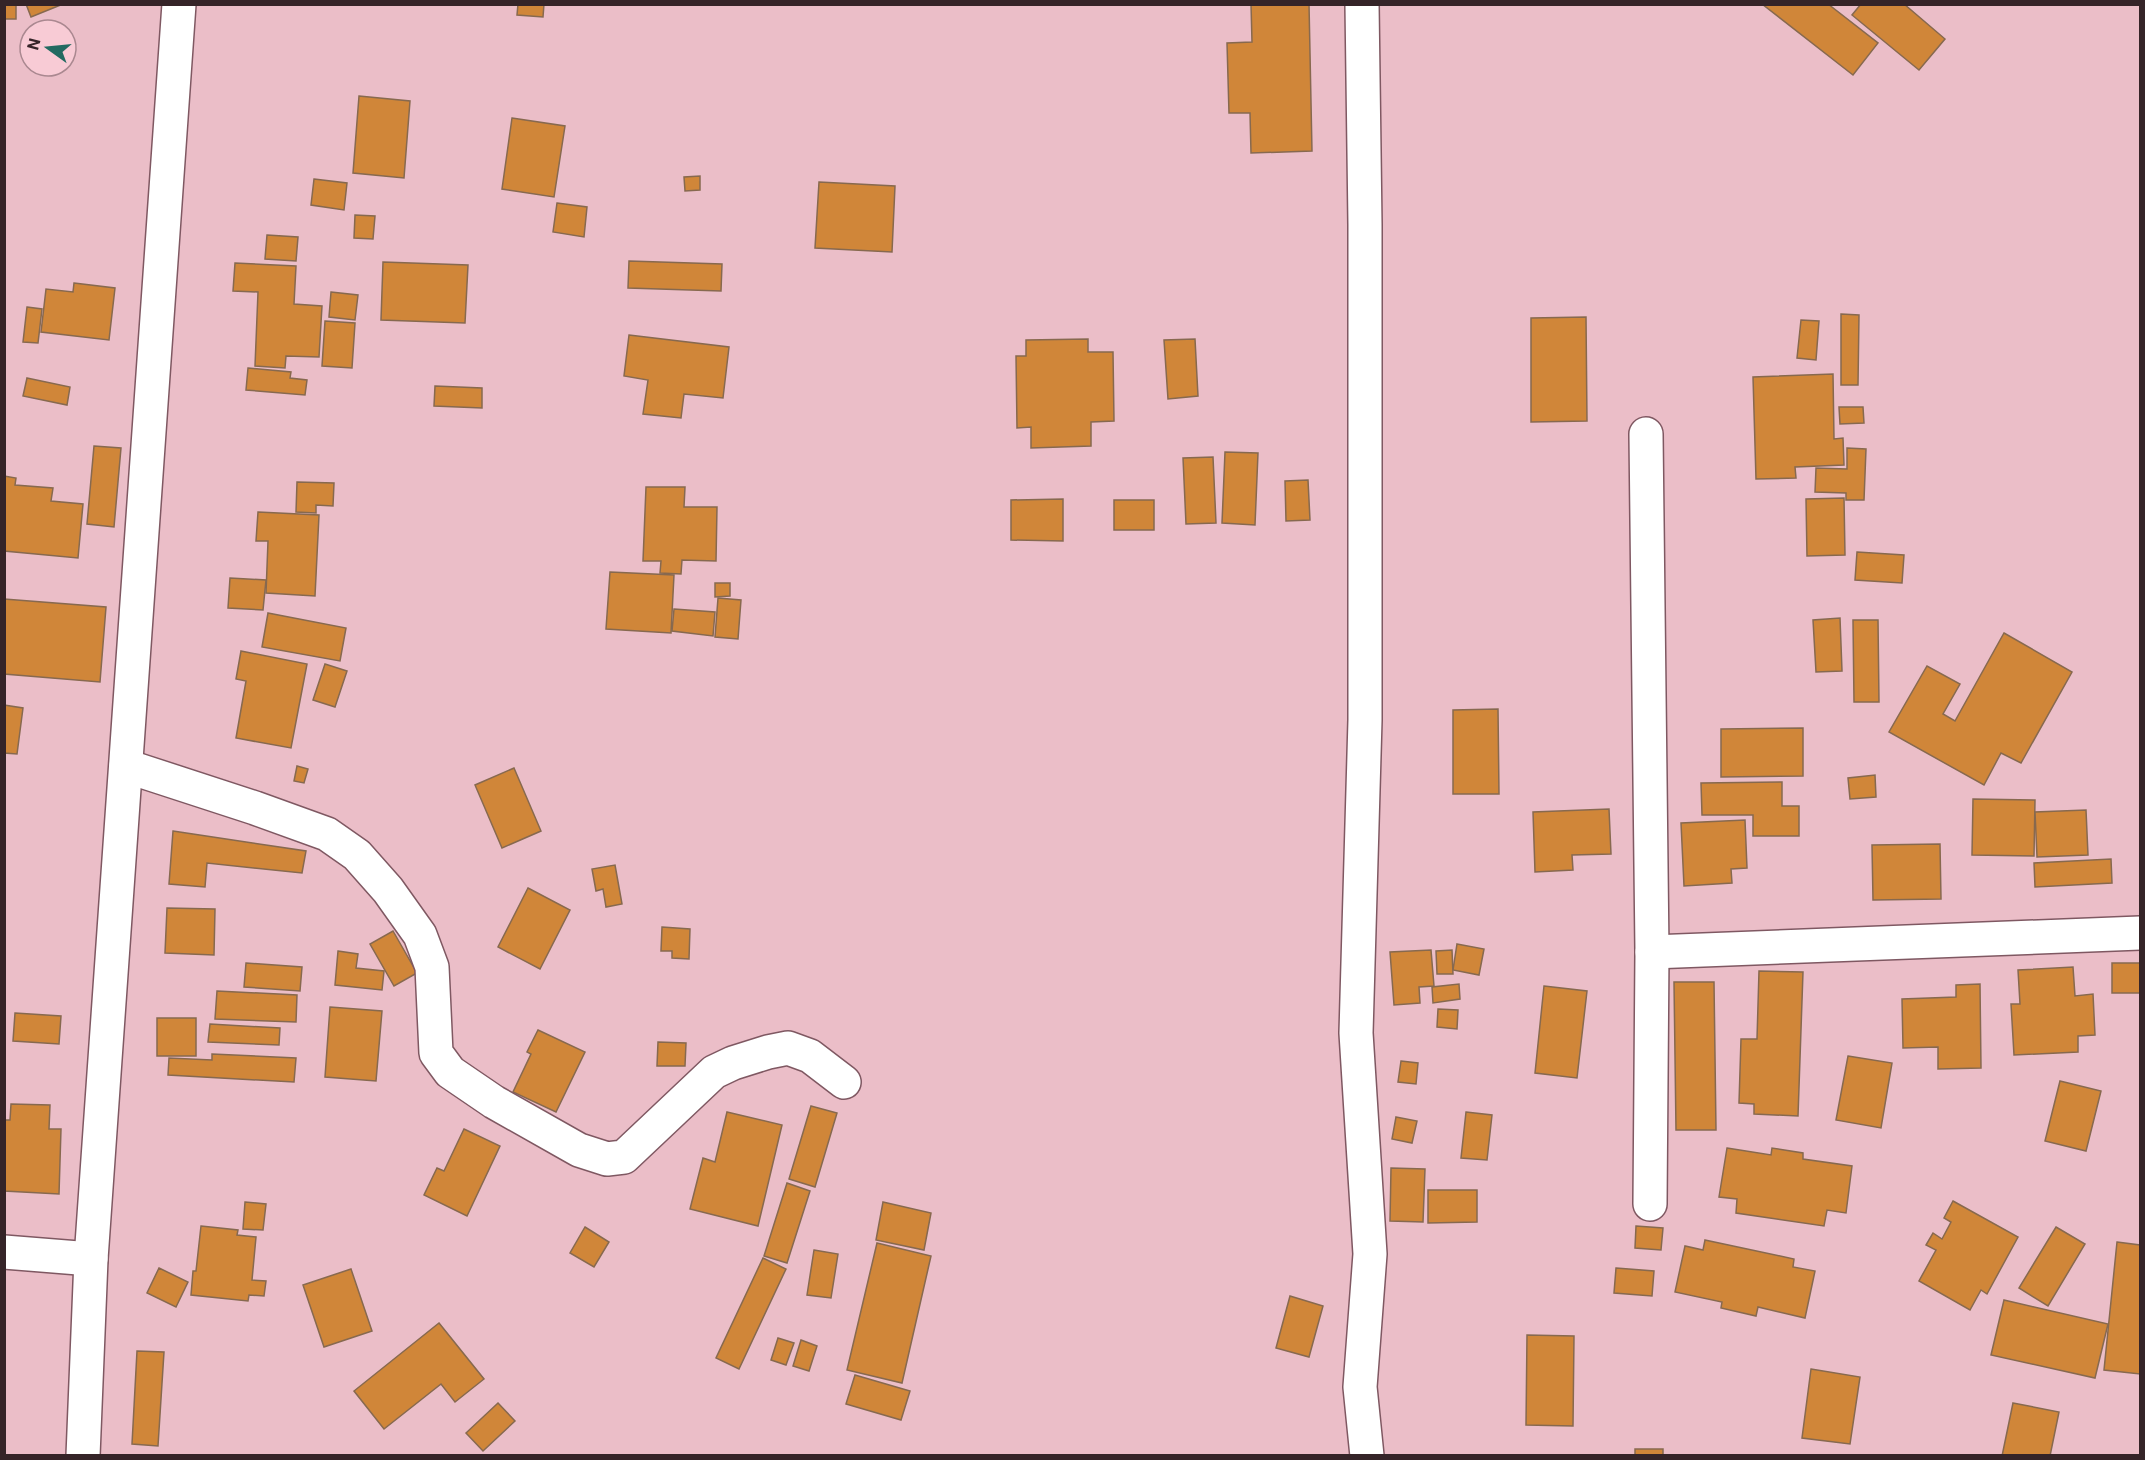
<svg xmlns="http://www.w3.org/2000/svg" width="2145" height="1460" font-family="Roboto,sans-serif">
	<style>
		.building { fill: #d08639; stroke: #87694f; stroke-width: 1.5 }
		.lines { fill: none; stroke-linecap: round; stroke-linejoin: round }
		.street-casing { stroke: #7f5862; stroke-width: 36 }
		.street { stroke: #fff; stroke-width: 33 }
	</style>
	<rect width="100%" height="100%" fill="#ebbec8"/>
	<g class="building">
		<rect x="4" y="4" width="12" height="15"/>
		<path d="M26 4H63L31 17Z"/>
		<path d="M518 4H544L543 17 517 15Z"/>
		<path d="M1251 4H1309L1312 151 1251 153 1250 113H1229L1227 43 1252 42Z"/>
		<path d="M1762 4H1828L1878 43 1853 75Z"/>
		<path d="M1861 4H1904L1945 39 1919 70 1852 15Z"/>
		<path d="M359 96 410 101 404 178 353 173Z"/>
		<path d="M512 118 565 126 554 197 502 189Z"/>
		<path d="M700 176V190L685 191 684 177Z"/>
		<path d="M314 179 347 183 344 210 311 205Z"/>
		<path d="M819 182 895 186 892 252 815 248Z"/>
		<path d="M557 203 587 207 584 237 553 232Z"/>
		<path d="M355 215 375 216 373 239 354 238Z"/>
		<path d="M267 235 298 237 296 261 265 259Z"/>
		<path d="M629 261 722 264 721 291 628 288Z"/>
		<path d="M383 262 468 265 465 323 381 320Z"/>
		<path d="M235 263 296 266 294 304 322 306 319 357 286 356 285 368 255 366 258 292 233 291Z"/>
		<path d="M74 283 115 288 109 340 41 332 46 289 73 292Z"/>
		<path d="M331 292 358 295 355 320 329 317Z"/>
		<path d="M27 307 42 309 38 343 23 342Z"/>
		<path d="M1841 314 1859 315 1858 385H1841Z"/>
		<path d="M1586 317 1587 421 1531 422V318Z"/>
		<path d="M1801 320 1819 321 1816 360 1797 358Z"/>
		<path d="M325 321 355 323 352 368 322 366Z"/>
		<path d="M629 335 729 347 723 398 684 394 681 418 643 414 648 380 624 376Z"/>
		<path d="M1088 339V352H1113L1114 421 1091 422V446L1031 448V427L1017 428 1016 356H1026V340Z"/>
		<path d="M1195 339 1198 396 1168 399 1164 340Z"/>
		<path d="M248 368 291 372 290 378 307 380 305 395 246 390Z"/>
		<path d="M1833 374 1834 439 1843 438 1844 465 1795 467 1796 478 1756 479 1753 377Z"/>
		<path d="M27 378 70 387 67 405 23 396Z"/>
		<path d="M435 386 482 388V408L434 406Z"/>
		<path d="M1839 407H1863L1864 423 1840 424Z"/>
		<path d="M94 446 121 448 114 527 87 524Z"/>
		<path d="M1847 448 1866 449 1864 500H1846V493L1815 492 1816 468 1847 469Z"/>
		<path d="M1225 452 1258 453 1255 525 1222 523Z"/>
		<path d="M1213 457 1216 523 1186 524 1183 458Z"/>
		<path d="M4 476 16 478 15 485 53 488 51 501 83 504 78 558 4 551Z"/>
		<path d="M1308 480 1310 520 1286 521 1285 481Z"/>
		<path d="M297 482 334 483 333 506 316 505V513L296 512Z"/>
		<path d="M646 487H685L684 507H717L716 561 682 560 681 574 660 573 661 561H643Z"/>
		<path d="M1844 498 1845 555 1807 556 1806 499Z"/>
		<path d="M1063 499V541L1011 540V500Z"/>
		<rect x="1114" y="500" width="40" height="30"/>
		<path d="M258 512 319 515 315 596 266 593 268 541H256Z"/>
		<path d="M1857 552 1904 555 1902 583 1855 580Z"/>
		<path d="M610 572 674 575 671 633 606 629Z"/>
		<path d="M230 578 266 580 263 610 228 608Z"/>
		<path d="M715 583H730V596L715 597Z"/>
		<path d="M718 598 741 600 738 639 715 637Z"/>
		<path d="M4 599 106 607 100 682 4 674Z"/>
		<path d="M674 609 715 612 713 636 672 631Z"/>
		<path d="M268 613 346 628 340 661 262 647Z"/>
		<path d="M1840 618 1842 671 1816 672 1813 620Z"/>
		<path d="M1853 620H1878L1879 702H1854Z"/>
		<path d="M2004 633 2072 672 2021 763 2001 753 1984 785 1889 732 1927 666 1960 684 1943 714 1955 721Z"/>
		<path d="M241 651 307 664 291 748 236 738 246 681 236 679Z"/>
		<path d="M325 664 347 671 335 707 313 700Z"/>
		<path d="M4 705 23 708 17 754 4 753Z"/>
		<path d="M1498 709 1499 794H1453V710Z"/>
		<path d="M1803 728V776L1721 777V729Z"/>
		<path d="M297 766 308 769 304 783 294 781Z"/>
		<path d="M514 768 541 831 502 848 475 785Z"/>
		<path d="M1875 775 1876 797 1850 799 1848 778Z"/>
		<path d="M1782 782V806H1799V836H1753V815H1702L1701 783Z"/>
		<path d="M1973 799 2035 800 2034 856 1972 855Z"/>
		<path d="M1609 809 1611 854 1572 855 1573 870 1535 872 1533 812Z"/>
		<path d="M2086 810 2088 855 2037 857 2035 812Z"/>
		<path d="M1745 820 1747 868 1731 869 1732 883 1684 886 1681 823Z"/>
		<path d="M173 831 306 851 302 873 207 863 205 887 169 884Z"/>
		<path d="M1940 844 1941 899 1873 900 1872 845Z"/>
		<path d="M2111 859 2112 883 2035 887 2034 863Z"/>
		<path d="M615 865 622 904 606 907 603 889 596 891 592 869Z"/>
		<path d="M528 888 570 910 540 969 498 947Z"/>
		<path d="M167 908 215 909 214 955 165 953Z"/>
		<path d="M662 927 690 929 689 959 672 958V951H661Z"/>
		<path d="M393 931 417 973 394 986 370 944Z"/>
		<path d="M1457 944 1484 949 1479 975 1453 970Z"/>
		<path d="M1431 950 1434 986 1419 987 1420 1003 1394 1005 1390 952Z"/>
		<path d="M1452 950 1453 974H1437L1436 951Z"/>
		<path d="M338 951 358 954 356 968 384 971 382 990 335 985Z"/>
		<path d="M246 963 302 967 300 991 244 987Z"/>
		<rect x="2112" y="963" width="28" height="30"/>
		<path d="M2073 967 2075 996 2093 994 2095 1035 2078 1036V1052L2014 1055 2011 1004H2020L2018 970Z"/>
		<path d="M1759 971 1803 972 1798 1116 1754 1114V1104L1739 1103 1741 1039H1757Z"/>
		<path d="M1674 982H1714L1716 1130H1676Z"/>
		<path d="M1459 984 1460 999 1433 1003 1432 987Z"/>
		<path d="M1980 984 1981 1068 1938 1069V1047L1903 1048 1902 999 1956 997V985Z"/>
		<path d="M1544 986 1587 991 1577 1078 1535 1073Z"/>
		<path d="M217 991 297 995 296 1022 215 1019Z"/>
		<path d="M330 1007 382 1011 376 1081 325 1077Z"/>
		<path d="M1438 1009 1458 1010 1457 1029 1437 1027Z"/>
		<path d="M15 1013 61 1016 59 1044 13 1041Z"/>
		<rect x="157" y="1018" width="39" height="38"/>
		<path d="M210 1024 280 1028 279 1045 208 1042Z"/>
		<path d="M538 1030 585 1052 556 1112 513 1092 531 1054 527 1052Z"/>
		<path d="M658 1042 686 1043 685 1066H657Z"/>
		<path d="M212 1054 296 1058 294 1082 168 1075 169 1058 212 1060Z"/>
		<path d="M1848 1056 1892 1063 1881 1128 1836 1120Z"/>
		<path d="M1401 1061 1418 1063 1416 1084 1398 1082Z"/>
		<path d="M2060 1081 2101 1091 2086 1151 2045 1141Z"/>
		<path d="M11 1104 50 1105 49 1129H61L59 1194 4 1191V1120H10Z"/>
		<path d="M811 1106 837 1113 815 1187 789 1179Z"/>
		<path d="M727 1112 782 1125 758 1226 690 1209 703 1158 715 1162Z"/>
		<path d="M1466 1112 1492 1115 1487 1160 1461 1158Z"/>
		<path d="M1396 1117 1417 1121 1412 1143 1392 1139Z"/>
		<path d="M464 1129 500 1146 467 1216 424 1195 437 1168 444 1171Z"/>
		<path d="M1727 1148 1771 1155 1772 1148 1803 1153V1159L1852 1166 1846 1213 1827 1210 1824 1226 1736 1213 1737 1199 1719 1197Z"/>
		<path d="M1391 1168 1425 1169 1423 1222 1390 1221Z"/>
		<path d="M787 1183 810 1191 787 1263 764 1256Z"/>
		<path d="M1428 1190H1477V1222L1428 1223Z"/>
		<path d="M1953 1201 2018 1237 1987 1294 1981 1290 1970 1310 1919 1281 1936 1250 1926 1245 1933 1233 1942 1239 1951 1222 1944 1218Z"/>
		<path d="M245 1202 266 1204 263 1230 243 1229Z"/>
		<path d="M883 1202 931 1213 924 1250 876 1240Z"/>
		<path d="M201 1226 238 1230 237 1235 256 1237 252 1280 266 1281 264 1296 249 1295 248 1301 191 1295 193 1271H196Z"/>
		<path d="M1636 1226 1663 1228 1661 1250 1635 1248Z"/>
		<path d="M585 1227 609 1242 594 1267 570 1253Z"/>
		<path d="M2056 1227 2085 1244 2048 1306 2019 1288Z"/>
		<path d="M1705 1240 1794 1259 1793 1267 1815 1271 1805 1318 1758 1307 1756 1316 1721 1308 1722 1302 1675 1292 1685 1246 1703 1250Z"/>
		<path d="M2117 1242 2140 1245V1374L2104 1370Z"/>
		<path d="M877 1243 931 1256 902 1383 847 1370Z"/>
		<path d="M814 1250 838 1254 831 1298 807 1295Z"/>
		<path d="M763 1258 786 1269 739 1369 716 1358Z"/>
		<path d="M159 1268 188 1282 176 1307 147 1293Z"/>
		<path d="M1616 1268 1654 1271 1652 1296 1614 1293Z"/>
		<path d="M351 1269 372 1331 324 1347 303 1285Z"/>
		<path d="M1290 1296 1323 1306 1309 1357 1276 1348Z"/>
		<path d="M2004 1300 2108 1324 2095 1378 1991 1355Z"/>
		<path d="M439 1323 484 1379 455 1402 441 1384 384 1429 354 1391Z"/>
		<path d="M1527 1335 1574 1336 1573 1426 1526 1425Z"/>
		<path d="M778 1338 794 1343 786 1365 771 1360Z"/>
		<path d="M801 1340 817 1346 809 1371 793 1366Z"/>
		<path d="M137 1351 164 1352 158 1446 132 1444Z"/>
		<path d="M1811 1369 1860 1377 1850 1444 1802 1438Z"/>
		<path d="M855 1375 910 1391 901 1420 846 1404Z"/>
		<path d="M498 1403 515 1421 483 1451 466 1433Z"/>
		<path d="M2013 1403 2059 1412 2050 1456H2002Z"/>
		<rect x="1635" y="1449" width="28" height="7"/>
	</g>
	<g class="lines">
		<defs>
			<g id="street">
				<path d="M1362 4 1365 225V720L1356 1033 1370 1254 1360 1387 1367 1456"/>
				<path d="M1646 434 1652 952 1650 1204"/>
				<path d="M126 766 255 808 327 834 357 855 388 890 420 935 432 967 436 1053 450 1072 494 1102 579 1150 607 1159 624 1157 714 1072 733 1063 768 1052 788 1048 810 1056 844 1082"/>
				<path d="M1652 952 2140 933"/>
				<path d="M4 1252 91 1259"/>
				<path d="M83 1456 91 1259 179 4"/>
			</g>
		</defs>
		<use href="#street" class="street-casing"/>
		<use href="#street" class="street"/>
	</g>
	<rect width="2145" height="1460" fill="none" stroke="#352428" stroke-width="12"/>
	<g transform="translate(48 48) rotate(285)"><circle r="28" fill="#f8cbd5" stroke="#aa8890" stroke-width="1.5"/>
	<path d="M0-4.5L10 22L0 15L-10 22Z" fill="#226a61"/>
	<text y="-9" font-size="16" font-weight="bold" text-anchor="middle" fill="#352428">N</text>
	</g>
</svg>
